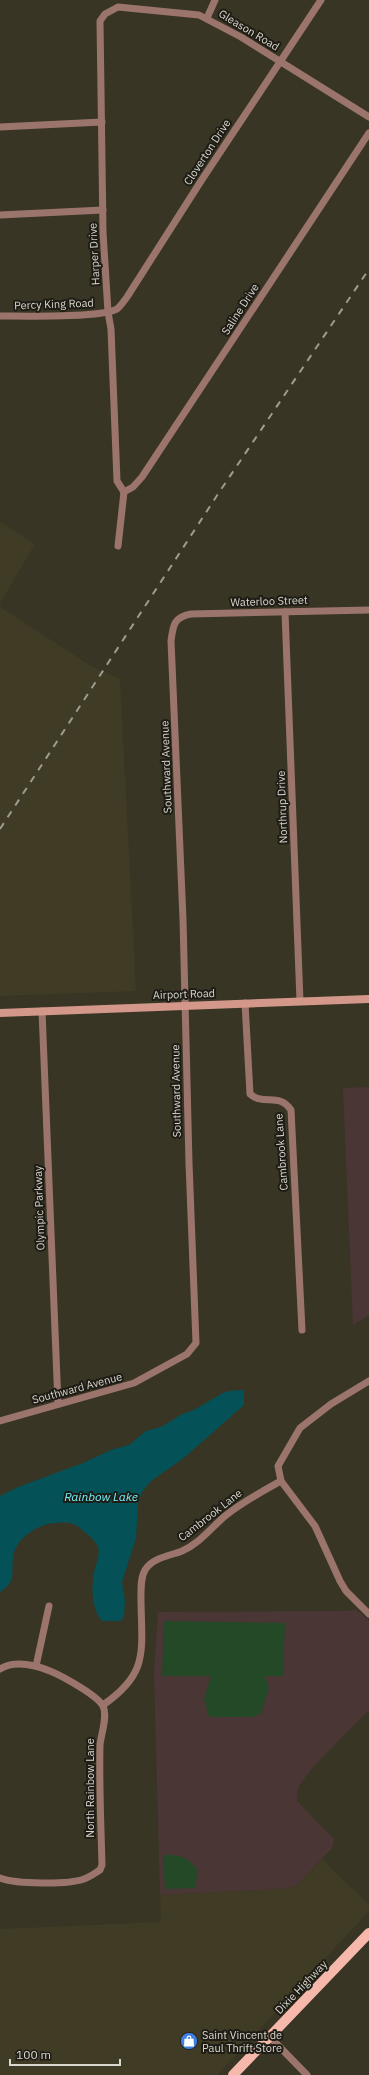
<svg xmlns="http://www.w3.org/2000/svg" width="369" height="2075" font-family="'IBM Plex Sans',sans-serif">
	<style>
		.built { fill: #403b24 }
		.education { fill: #4b3636 }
		.green { fill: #234927 }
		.water { fill: #045257 }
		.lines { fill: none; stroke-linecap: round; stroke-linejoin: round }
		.street { stroke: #9b756c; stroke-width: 7 }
		.secondary { stroke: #d4988b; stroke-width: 8 }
		.primary { stroke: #f6b8aa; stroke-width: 10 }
		.rail { stroke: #9e9c90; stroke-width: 2; stroke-dasharray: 7 7; stroke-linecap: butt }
		.labels { text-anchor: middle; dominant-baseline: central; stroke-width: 4; stroke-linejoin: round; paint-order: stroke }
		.street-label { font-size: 11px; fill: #d9d8ce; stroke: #1e1c15 }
		.poi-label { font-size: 11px; fill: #d9d8ce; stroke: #1e1c15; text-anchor: start }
		.water-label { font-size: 12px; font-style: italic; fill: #72f0fa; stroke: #1e1c15 }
	</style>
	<rect width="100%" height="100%" fill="#383525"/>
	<g class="built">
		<path d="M0 522 35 544 0 603Z"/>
		<path d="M0 607 91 666 120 679 136 991 0 996Z"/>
		<path d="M322 1859 369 1905V1911L217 2075H0V1929L161 1922 160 1895 278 1889 296 1886Z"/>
	</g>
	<g class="education">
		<path d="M369 1087V1315L353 1325 343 1088Z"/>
		<path d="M355 1609 369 1620V1710L313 1767 298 1787 297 1801 334 1839 332 1848 296 1886 278 1889 160 1895 154 1672 158 1612 348 1611Z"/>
	</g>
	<g class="green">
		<path d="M164 1621 285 1623 283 1676H265L269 1688 261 1713 253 1717H209L204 1699 211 1676H162Z"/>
		<path d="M163 1855C180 1855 186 1856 197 1869L196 1888 165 1889Z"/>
	</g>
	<path class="water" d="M244 1390V1405L185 1457 151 1481 142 1492 138 1504 136 1538 122 1582 125 1601 124 1616 121 1621H102C91 1608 91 1585 95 1568 97 1562 100 1554 98 1547 95 1540 87 1534 81 1529 74 1522 65 1522 55 1523 38 1524 16 1538 13 1557 11 1573 17 1581 0 1592V1496L18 1487 83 1463 111 1450 129 1445 146 1431 161 1427 184 1413 192 1411 223 1393 229 1391Z"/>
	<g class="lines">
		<g class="street">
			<path d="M207 18 215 0"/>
			<path d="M0 127 102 122"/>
			<path d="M0 215 103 210"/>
			<path d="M0 316C22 316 102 318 117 309 121 306 124 301 127 297L201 181 321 0"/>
			<path d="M124 492 117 481 111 329 108 312 103 232 100 21 105 14 118 7 199 15 241 37 369 117"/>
			<path d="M124 492 133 487 142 477 369 133"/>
			<path d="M118 546 124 492"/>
			<path d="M285 612 300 1001"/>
			<path d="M245 1003 250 1094C264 1106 279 1092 291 1110L302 1330"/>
			<path d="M42 1011 58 1404"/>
			<path d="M369 1381 331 1404 300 1428 278 1466 281 1481 315 1526 340 1581 346 1591 369 1614"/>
			<path d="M0 1421 134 1383 187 1354 196 1343 189 1163 183 919 171 641C173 625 174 617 191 614L369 610"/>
			<path d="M36 1666 49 1606"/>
			<path d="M0 1669C15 1660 35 1665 50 1671 62 1676 97 1695 103 1706 108 1716 101 1734 100 1745 99 1785 101 1825 102 1865L100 1870C95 1873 90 1877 84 1879 67 1885 16 1884 0 1878"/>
			<path d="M103 1705C148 1674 142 1653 141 1602 141 1591 140 1579 145 1570 153 1557 170 1556 182 1551 200 1543 211 1528 225 1516 242 1502 261 1492 281 1481"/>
			<path d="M270 2037 307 2075"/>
		</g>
		<path class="secondary" d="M0 1013 369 999"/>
		<path class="primary" d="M233 2075 369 1933"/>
		<path class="rail" d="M0 829 218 494 369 269"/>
	</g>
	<defs>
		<symbol id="shop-disc" viewBox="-11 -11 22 22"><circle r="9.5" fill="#3f7fe0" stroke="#1e1c15"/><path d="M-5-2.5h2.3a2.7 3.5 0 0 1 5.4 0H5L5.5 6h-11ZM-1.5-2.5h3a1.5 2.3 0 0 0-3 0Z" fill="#fff"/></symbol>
	</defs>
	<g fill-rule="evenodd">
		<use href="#shop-disc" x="179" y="2031" width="20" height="20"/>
	</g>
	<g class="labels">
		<g class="street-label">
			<text transform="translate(249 30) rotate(31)">Gleason Road</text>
			<text transform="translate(207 152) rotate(-57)">Cloverton Drive</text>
			<text transform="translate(94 254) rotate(-93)">Harper Drive</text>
			<text transform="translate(54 304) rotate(-2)">Percy King Road</text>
			<text transform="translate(240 309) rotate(-57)">Saline Drive</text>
			<text transform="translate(269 601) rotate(-2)">Waterloo Street</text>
			<text transform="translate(166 767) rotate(-92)">Southward Avenue</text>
			<text transform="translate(282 807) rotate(-92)">Northrup Drive</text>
			<text transform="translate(184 994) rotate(-2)">Airport Road</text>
			<text transform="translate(176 1091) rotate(-91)">Southward Avenue</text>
			<text transform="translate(281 1152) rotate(-94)">Cambrook Lane</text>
			<text transform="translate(39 1208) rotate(-92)">Olympic Parkway</text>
			<text transform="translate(77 1388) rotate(-15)">Southward Avenue</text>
			<text transform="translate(210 1515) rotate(-38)">Cambrook Lane</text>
			<text transform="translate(90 1788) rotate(-90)">North Rainbow Lane</text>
			<text transform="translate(301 1987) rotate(-46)">Dixie Highway</text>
		</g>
		<g class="poi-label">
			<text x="202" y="2035">Saint Vincent de<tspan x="202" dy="13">Paul Thrift Store</tspan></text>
		</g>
		<g class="water-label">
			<text x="101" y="1496">Rainbow Lake</text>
		</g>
	</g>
	<path d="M10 2059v6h110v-6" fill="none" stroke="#d9d8ce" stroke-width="2"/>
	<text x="16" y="2059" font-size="12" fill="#d9d8ce" stroke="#1e1c15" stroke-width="3" paint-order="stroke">100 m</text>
</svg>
